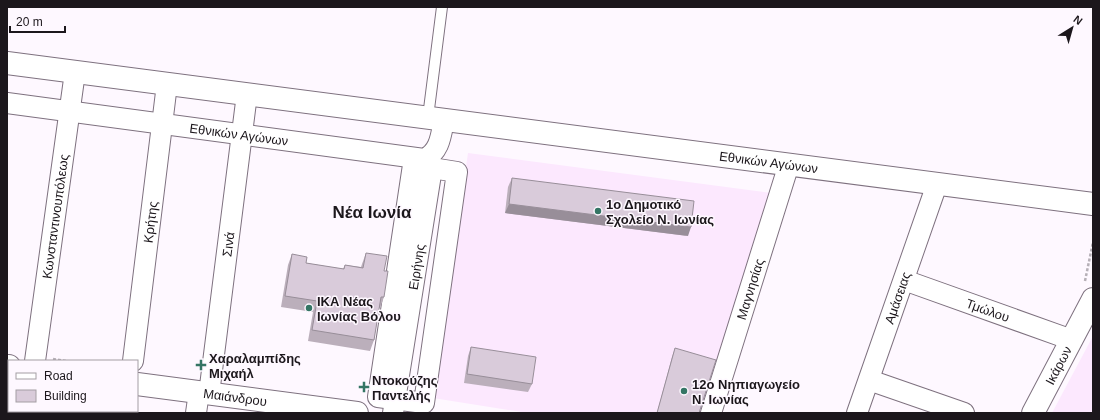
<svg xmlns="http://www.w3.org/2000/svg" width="1100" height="420" font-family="Helvetica,sans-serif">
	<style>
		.built { fill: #fce8fe }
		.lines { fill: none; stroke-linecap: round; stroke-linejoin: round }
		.lane-casing { stroke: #7e717f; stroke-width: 12 }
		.street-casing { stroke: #7e717f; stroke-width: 22 }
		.secondary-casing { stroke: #7e717f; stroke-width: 24 }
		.path { stroke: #b6b0b7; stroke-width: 2.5; stroke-dasharray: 3 2; stroke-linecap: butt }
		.lane { stroke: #fff; stroke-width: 10 }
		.street { stroke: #fff; stroke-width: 20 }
		.secondary { stroke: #fff; stroke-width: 22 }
		.wall { fill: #bbafbb }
		.shaded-wall { fill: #988e99 }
		.building { fill: #d9cbda; stroke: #988e99 }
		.poi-dot { fill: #347564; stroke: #fef8ff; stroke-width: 1.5 }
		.labels { text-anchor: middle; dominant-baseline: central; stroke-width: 3; stroke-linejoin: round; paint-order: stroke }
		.street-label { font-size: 13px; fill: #1c171c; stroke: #fef8ff }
		.poi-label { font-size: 13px; font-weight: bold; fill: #1c171c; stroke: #fef8ff; text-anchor: start }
		.district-label { font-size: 17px; font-weight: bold; fill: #1c171c; stroke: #fef8ff }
	</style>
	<rect width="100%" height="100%" fill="#fef8ff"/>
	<g class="built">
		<path d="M468 153 771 193 702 413H528L433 398Z"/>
		<path d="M1093 336V413H1052Z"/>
	</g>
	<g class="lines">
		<defs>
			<path id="lane" d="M428 117 442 7"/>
			<g id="street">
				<path id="s1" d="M7 103 424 159C440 152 441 135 444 120"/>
				<path d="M413 165 457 172 424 403 378 397Z"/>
				<path id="s2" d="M904 280 1072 340"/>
				<path id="s3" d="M35 361 75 72"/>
				<path id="s4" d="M133 361 167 84"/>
				<path d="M869 380 964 413"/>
				<path id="s5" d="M209 394 247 94"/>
				<path d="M28 413V411"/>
				<path d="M126 413V411"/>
				<path d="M196 413 199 392"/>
				<path id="s6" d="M393 413 432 168"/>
				<path id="s7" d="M711 413 789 164"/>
				<path id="s8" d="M857 413 937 184"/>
			</g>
			<g id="secondary">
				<path id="s9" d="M7 63 1093 204"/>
				<path d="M7 366H9"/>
				<path id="s10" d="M137 384 357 413"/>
				<path id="s11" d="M1033 413 1093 299"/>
			</g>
		</defs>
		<use href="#lane" class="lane-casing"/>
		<use href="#street" class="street-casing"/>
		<use href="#secondary" class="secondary-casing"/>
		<g class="path">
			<path d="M1085 281 1093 242"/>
			<path d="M53 359 66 361"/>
		</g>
		<use href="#lane" class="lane"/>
		<use href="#street" class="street"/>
		<use href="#secondary" class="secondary"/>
	</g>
	<g class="wall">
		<path d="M512 178 688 236 505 213 508 187Z"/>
		<path d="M366 253 384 271V297L380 308H379L374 340 370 351 308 341 313 312 281 307 288 265 292 254 306 263 343 269 345 265 361 267 362 264Z"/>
		<path d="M471 347 532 384 528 392 464 383 468 356Z"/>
		<path d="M675 348 699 413H657L672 357Z"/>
	</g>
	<path class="shaded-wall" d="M509 204 691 227 688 236 505 213Z"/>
	<g class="building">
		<path d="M512 178 694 201 691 227 509 204Z"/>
		<path d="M366 253 387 256 384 271H388L384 297H381L374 340 312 330 317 301 285 296 292 254 307 257 306 263 344 269 345 265 363 268Z"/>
		<path d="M471 347 536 357 532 384 467 374Z"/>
		<path d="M675 348 716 360 699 413H657Z"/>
	</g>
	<g class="poi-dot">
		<circle cx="598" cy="211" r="4"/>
		<circle cx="309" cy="308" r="4"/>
		<path d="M199 359h4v4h4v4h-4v4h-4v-4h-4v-4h4z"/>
		<path d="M362 381h4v4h4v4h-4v4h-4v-4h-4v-4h4z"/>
		<circle cx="684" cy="391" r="4"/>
	</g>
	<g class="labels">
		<g class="street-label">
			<text stroke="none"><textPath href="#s1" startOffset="234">Εθνικών Αγώνων</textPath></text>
			<text stroke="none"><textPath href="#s9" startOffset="768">Εθνικών Αγώνων</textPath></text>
			<text stroke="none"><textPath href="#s3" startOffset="146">Κωνσταντινουπόλεως</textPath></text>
			<text stroke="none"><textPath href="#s4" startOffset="140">Κρήτης</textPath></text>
			<text stroke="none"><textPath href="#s5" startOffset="151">Σινά</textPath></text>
			<text stroke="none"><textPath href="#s6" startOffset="148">Ειρήνης</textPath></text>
			<text stroke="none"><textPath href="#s7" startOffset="130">Μαγνησίας</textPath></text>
			<text stroke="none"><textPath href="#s8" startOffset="122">Αμάσειας</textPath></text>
			<text stroke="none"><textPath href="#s2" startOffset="89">Τμώλου</textPath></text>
			<text stroke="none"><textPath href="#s11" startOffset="54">Ικάρων</textPath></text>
			<text stroke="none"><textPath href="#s10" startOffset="99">Μαιάνδρου</textPath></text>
		</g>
		<g class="poi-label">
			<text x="606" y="204">1ο Δημοτικό<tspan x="606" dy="15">Σχολείο Ν. Ιωνίας</tspan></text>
			<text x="317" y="301">ΙΚΑ Νέας<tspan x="317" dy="15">Ιωνίας Βόλου</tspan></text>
			<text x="209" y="358">Χαραλαμπίδης<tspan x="209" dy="15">Μιχαήλ</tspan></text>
			<text x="372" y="380">Ντοκούζης<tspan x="372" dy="15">Παντελής</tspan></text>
			<text x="692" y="384">12ο Νηπιαγωγείο<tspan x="692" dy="15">Ν. Ιωνίας</tspan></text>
		</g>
		<g class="district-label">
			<text x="372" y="212">Νέα Ιωνία</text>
		</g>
	</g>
	<rect width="1100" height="420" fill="none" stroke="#1c171c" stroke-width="16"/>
	<rect x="8" y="360" width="130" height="52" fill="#fef8ff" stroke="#a49ea4"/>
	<rect x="16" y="373" width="20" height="6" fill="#ffffff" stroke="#a49ea4"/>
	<text x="44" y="380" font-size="12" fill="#1c171c">Road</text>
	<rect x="16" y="390" width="20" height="12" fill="#d9cbda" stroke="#a49ea4"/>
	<text x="44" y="400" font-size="12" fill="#1c171c">Building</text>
	<g transform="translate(1072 28) rotate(37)" stroke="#fef8ff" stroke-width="3" paint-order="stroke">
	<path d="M0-3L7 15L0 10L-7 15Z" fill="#1c171c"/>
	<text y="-6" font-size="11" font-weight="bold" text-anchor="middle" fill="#1c171c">N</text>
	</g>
	<path d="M10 26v6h55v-6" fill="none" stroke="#1c171c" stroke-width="2"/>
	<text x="16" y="26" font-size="12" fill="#1c171c" stroke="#fef8ff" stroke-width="3" paint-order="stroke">20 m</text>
</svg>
